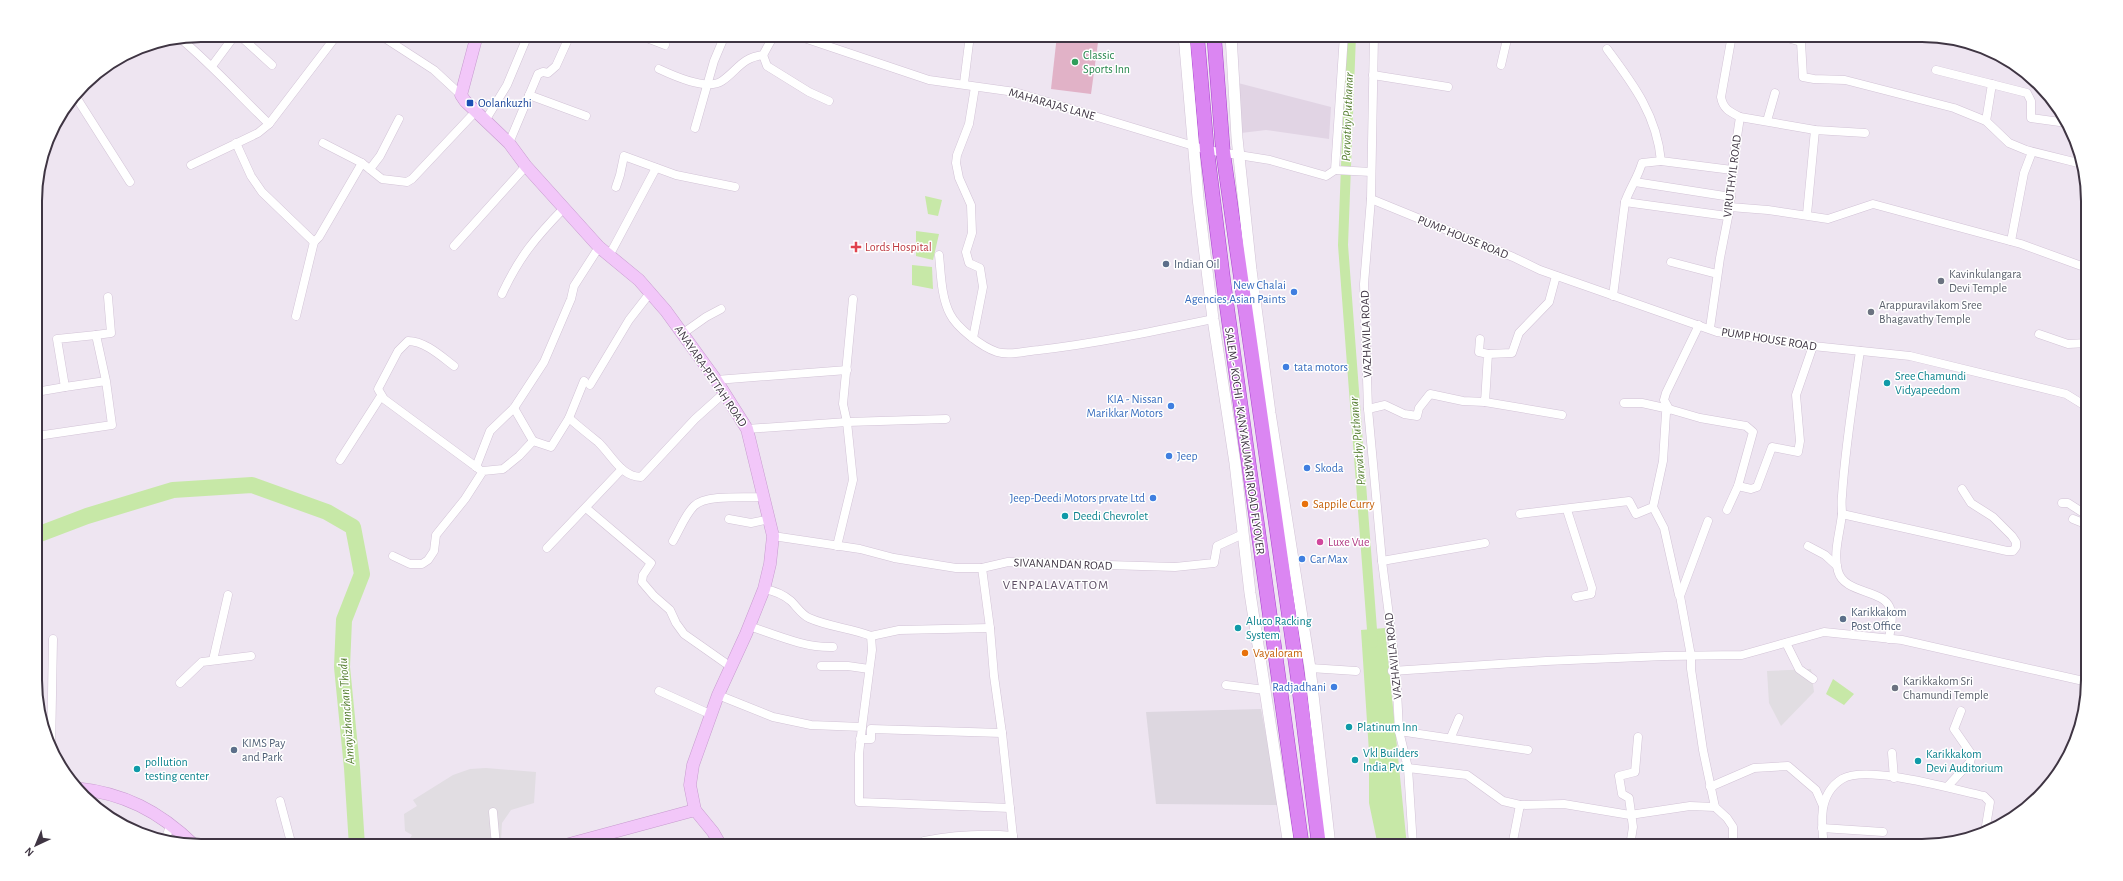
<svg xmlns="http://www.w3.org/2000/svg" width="2123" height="881" font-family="'Alegreya Sans',sans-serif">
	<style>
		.residential { fill: #e1d4e4 }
		.industrial { fill: #ddd7e0 }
		.green { fill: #e1b2c7 }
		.parking { fill: #e1dde2 }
		.water { fill: #c7e8a7 }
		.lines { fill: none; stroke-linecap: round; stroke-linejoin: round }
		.canal { stroke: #c7e8a7; stroke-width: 10 }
		.river { stroke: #c7e8a7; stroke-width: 16 }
		.minor-casing { stroke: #d2c3d6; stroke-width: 9 }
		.tertiary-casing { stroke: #d2c3d6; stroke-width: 12 }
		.secondary-casing { stroke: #c79bcf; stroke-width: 13 }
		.trunk-casing { stroke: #a843cd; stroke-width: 15 }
		.minor { stroke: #fff; stroke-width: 8 }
		.tertiary { stroke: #fff; stroke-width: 11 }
		.secondary { stroke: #f2c7f9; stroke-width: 12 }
		.trunk { stroke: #db86f2; stroke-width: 14 }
		.leisure-dot { fill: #2e9e5b; stroke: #fff; stroke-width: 1.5 }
		.transit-dot { fill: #1a4fb4; stroke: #fff; stroke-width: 1.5 }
		.health-dot { fill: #e0444e; stroke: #fff; stroke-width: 1.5 }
		.service-dot { fill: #5c6f8a; stroke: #fff; stroke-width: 1.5 }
		.worship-dot { fill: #6b7280; stroke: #fff; stroke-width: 1.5 }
		.shop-dot { fill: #3f7fe0; stroke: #fff; stroke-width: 1.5 }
		.culture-dot { fill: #0f9aa8; stroke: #fff; stroke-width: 1.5 }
		.food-dot { fill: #e8710a; stroke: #fff; stroke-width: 1.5 }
		.hotel-dot { fill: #d1479c; stroke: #fff; stroke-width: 1.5 }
		.labels { text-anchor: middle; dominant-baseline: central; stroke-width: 3; stroke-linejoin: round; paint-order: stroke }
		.leisure-label { font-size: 12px; fill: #27864d; stroke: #fff; text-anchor: start }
		.transit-label { font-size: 12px; fill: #164399; stroke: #fff; text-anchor: start }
		.street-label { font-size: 12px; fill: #3f3543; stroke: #fff }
		.health-label { font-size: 12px; fill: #be3a42; stroke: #fff; text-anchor: start }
		.service-label { font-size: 12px; fill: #4e5e75; stroke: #fff; text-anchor: start }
		.worship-label { font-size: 12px; fill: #5b616d; stroke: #fff; text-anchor: start }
		.shop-label { font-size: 12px; fill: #366cbe; stroke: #fff; text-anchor: end }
		.culture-label { font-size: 12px; fill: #0d838f; stroke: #fff; text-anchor: start }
		.food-label { font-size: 12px; fill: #c56008; stroke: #fff; text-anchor: start }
		.hotel-label { font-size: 12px; fill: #b23c85; stroke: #fff; text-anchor: start }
		.water-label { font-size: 13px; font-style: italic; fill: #557e30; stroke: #fff }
		.neighbourhood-label { font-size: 13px; letter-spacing: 1px; fill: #5d4e64; stroke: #fff }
		.rim { fill: none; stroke: #3f3543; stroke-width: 2 }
	</style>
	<rect width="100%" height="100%" fill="#eee5f1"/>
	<path class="residential" d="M1238 83 1331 107 1329 139 1266 130 1241 133Z"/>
	<path class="industrial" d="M1261 709 1279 805 1156 804 1146 712Z"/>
	<path class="green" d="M1057 35H1099L1091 94 1051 89Z"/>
	<g class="parking">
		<path d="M1811 669 1814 692 1781 726 1769 703 1767 671Z"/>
		<path d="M486 768 536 772 534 803 511 810 502 823 501 840 471 846H405L412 835 405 831 404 814 417 806 413 800 453 775 470 769Z"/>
	</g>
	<g class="water">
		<path d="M925 196 942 200 938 216 928 214Z"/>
		<path d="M916 231 939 234 933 260 916 256Z"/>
		<path d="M912 265 932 267 933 289 912 285Z"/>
		<path d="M1385 628 1407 846H1378L1369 803V752L1361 630Z"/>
		<path d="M1833 679 1854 694 1844 705 1826 694Z"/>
	</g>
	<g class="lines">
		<path class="canal" d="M1351 35 1343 245 1373 643"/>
		<path class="river" d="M37 535 87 516 173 490 252 485 327 512 353 527 362 574 344 620 342 667 352 768 357 846"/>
		<defs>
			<g id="minor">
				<path d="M239 35 272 65"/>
				<path d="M380 35 434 70 461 95"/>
				<path d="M639 35 665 45"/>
				<path d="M795 35 929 80 1015 92 1207 150 1270 160 1326 176 1335 170 1344 35"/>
				<path d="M1374 35 1371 199 1364 284 1368 409 1382 561 1396 670 1399 731 1408 768 1413 846"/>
				<path d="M1778 35 1801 42 1803 77 1814 79 1845 80 1954 108 1986 121 2009 143 2026 150 2082 164"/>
				<path d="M181 39C212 65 240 96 269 124"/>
				<path d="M1607 49C1634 85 1657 116 1661 161L1732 170"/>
				<path d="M763 55 767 66 809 92 829 101"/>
				<path d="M1501 65 1508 35"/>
				<path d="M212 66 235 35"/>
				<path d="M659 69C674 76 707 91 722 81 738 70 741 58 763 55L774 35"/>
				<path d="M1936 70 2027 93 2031 101V118L2067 123"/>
				<path d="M1373 75 1448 87"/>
				<path d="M964 83 970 35"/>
				<path d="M529 95 586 116"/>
				<path d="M76 97 130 182"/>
				<path d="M1740 117 1815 130 1865 133"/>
				<path d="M485 121 507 85 525 42"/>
				<path d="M1767 121 1775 93"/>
				<path d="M1986 121 1992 84"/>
				<path d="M695 128 714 61 725 35"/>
				<path d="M236 143 251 176 262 192 314 242"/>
				<path d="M323 143 362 163 382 179 407 182 412 179 476 111"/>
				<path d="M509 143 538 74 543 72 548 73 556 66 570 35"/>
				<path d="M191 165 258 133 269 124 337 35"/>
				<path d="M370 169 380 156 399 119"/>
				<path d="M1335 170 1371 172"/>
				<path d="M1635 182 1731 197"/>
				<path d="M616 187 620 175 624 156 676 175 735 187"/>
				<path d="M1371 199 1513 257 1540 270 1717 332 1813 346 1910 356 2066 394 2087 407"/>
				<path d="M1625 202 1727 216"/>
				<path d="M1730 207 1768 210 1828 219 1873 204 2021 244 2087 268"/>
				<path d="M1807 214 1815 130"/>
				<path d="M2011 241 2024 173 2032 152"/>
				<path d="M454 246 526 166"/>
				<path d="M939 255C941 273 941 297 950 314 957 328 982 347 997 352 1009 356 1026 351 1039 350 1098 343 1155 331 1213 319"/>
				<path d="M609 256 656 168"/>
				<path d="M1671 262 1717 274"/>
				<path d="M502 294C519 257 536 237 564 208"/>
				<path d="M1613 296 1625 202C1630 188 1638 177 1642 163L1661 161"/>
				<path d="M296 316 314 242 319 237 362 163"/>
				<path d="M1699 325 1666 393 1664 400 1669 409 1700 418 1746 426 1753 432 1738 486 1727 510"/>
				<path d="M1710 328 1720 258 1730 207 1732 170 1740 117C1730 112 1723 109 1721 97L1732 35"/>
				<path d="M682 334 706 317 721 309"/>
				<path d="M2039 334 2068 344 2087 343"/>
				<path d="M96 335 111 333 108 297"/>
				<path d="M973 338 983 287 980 268 969 263 966 252 972 233 971 205 959 178 956 163 957 155 969 124 975 87"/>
				<path d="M1860 351C1853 399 1845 448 1842 496 1841 502 1842 508 1842 514 1840 533 1833 552 1838 571 1844 594 1883 589 1890 608 1894 617 1890 630 1889 639"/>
				<path d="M1488 354 1512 353 1519 333 1549 302 1556 276"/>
				<path d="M454 366C442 357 425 341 408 341L398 351 378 389 384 399 479 469"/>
				<path d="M716 380 847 370"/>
				<path d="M590 385 629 320 650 293"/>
				<path d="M36 392 65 387"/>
				<path d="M1485 402 1562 415"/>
				<path d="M514 408 533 441"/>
				<path d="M1368 409 1385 405 1404 414 1417 416 1419 408 1430 394 1463 401 1485 402 1488 354 1479 352 1480 339"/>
				<path d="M569 418 584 381"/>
				<path d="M2087 426 2085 433 2087 469"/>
				<path d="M747 429 847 422 946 419"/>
				<path d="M37 436 112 425 106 381 96 335 57 339 65 387 106 381"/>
				<path d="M340 460 381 396"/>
				<path d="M476 467 490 431 514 408 544 362 571 299 574 286 599 247"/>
				<path d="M1738 486 1751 489 1757 487 1772 447 1798 452 1800 441 1796 395 1813 346"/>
				<path d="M2062 503H2068L2088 516"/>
				<path d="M1653 507 1664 528 1679 595"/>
				<path d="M586 508 651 563 643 575 642 582 654 596 670 610 676 623 684 634 731 667"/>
				<path d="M1567 510 1592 588 1591 594 1576 597"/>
				<path d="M1520 514 1629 501 1636 514 1653 507 1663 461 1666 413 1669 409 1642 403H1624"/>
				<path d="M1842 514 2007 551H2013L2016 547V542L2012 536 1993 517 1971 503 1962 489"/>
				<path d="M729 519 751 523 770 519"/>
				<path d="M2073 519 2088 525"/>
				<path d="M1708 521 1680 596 1691 656V669L1703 750 1715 807 1727 818 1733 827V846"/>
				<path d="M773 536 860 549 894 558 956 568H982L1008 562 1175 567 1214 563 1217 546 1243 534"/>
				<path d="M673 541C680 529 685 515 694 506 706 494 747 498 764 497"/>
				<path d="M837 546 853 480 847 422 843 404 853 299"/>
				<path d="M1808 546 1825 555 1837 566"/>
				<path d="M547 548 622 469"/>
				<path d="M393 556 410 564H422L428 560 434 551 436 535 465 499 483 471 503 469 519 456 533 441 551 447 569 418C578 426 588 434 598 442 611 454 621 477 641 477L695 419 724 393"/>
				<path d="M1382 561 1485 543"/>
				<path d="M982 568 990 628 994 676 1002 733 1014 846"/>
				<path d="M764 589C775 591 783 594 791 601 797 607 802 615 809 618 829 627 851 628 871 636L872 650 862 727"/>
				<path d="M749 626C776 635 805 648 833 647"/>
				<path d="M871 636 899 630 990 628"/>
				<path d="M1786 643 1799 669 1813 679"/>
				<path d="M213 660 228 595"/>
				<path d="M2088 662V666"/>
				<path d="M821 666H848L869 669"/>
				<path d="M1310 668 1356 671"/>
				<path d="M1392 671 1546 661 1665 656 1742 655 1824 632 1902 640 2088 682"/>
				<path d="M180 683 202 662 251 656"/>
				<path d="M1226 685 1265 690"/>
				<path d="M659 691 712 715"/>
				<path d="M718 695 773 717 811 725 862 727 859 754V802L1010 808"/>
				<path d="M1399 731 1528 750"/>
				<path d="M1451 737 1459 718"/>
				<path d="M860 739H871V729L1002 733"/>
				<path d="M51 750 53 639"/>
				<path d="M1892 753 1894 778"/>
				<path d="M1408 768 1467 775 1503 801 1520 805 1564 804 1630 815 1690 806 1715 807"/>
				<path d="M1948 786 1970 762 1972 755 1954 729 1961 711"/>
				<path d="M1710 787 1754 768 1788 766 1816 790 1823 806"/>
				<path d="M280 801 292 846"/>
				<path d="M493 812 496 846"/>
				<path d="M1822 828 1883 832"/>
				<path d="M165 840 171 824"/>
				<path d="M924 841C954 835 982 833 1013 836"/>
				<path d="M1512 846 1520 805"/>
				<path d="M1630 846 1633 827 1629 798 1622 794 1619 776 1635 772 1638 737"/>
				<path d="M1824 846C1821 822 1818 794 1842 779 1867 764 1955 790 1984 796L1990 802 1985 832"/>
			</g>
			<g id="tertiary">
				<path d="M1184 35 1198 198 1213 319 1235 463 1250 593 1289 846"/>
				<path d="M1231 35 1237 138 1251 270 1270 413 1310 668 1330 846"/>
			</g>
			<g id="secondary">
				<path d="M477 35 461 95 465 101 509 143 526 166 599 247 639 280 666 311 716 380 747 429 773 536 770 564 764 589 746 634 718 695 693 765 690 785 695 810"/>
				<path d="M75 788C124 793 159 811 194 845"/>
				<path d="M562 846 695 810 713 832 721 846"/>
			</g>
			<g id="trunk">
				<path d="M1197 35 1207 150 1224 286 1302 846"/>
				<path d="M1214 35 1223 152 1298 679 1319 846"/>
			</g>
		</defs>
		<use href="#minor" class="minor-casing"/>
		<use href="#tertiary" class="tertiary-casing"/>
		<use href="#secondary" class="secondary-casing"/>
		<use href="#trunk" class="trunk-casing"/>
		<use href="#minor" class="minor"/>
		<use href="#tertiary" class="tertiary"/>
		<use href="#secondary" class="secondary"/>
		<use href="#trunk" class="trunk"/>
	</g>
	<circle class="leisure-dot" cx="1075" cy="62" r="4"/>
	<rect class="transit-dot" x="466" y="99" width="8" height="8" rx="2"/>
	<path class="health-dot" d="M854 241h4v4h4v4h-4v4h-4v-4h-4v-4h4z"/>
	<g class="service-dot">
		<circle cx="1166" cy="264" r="4"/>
		<circle cx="1843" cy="619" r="4"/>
		<circle cx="234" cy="750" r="4"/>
	</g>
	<g class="worship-dot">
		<circle cx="1941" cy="281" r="4"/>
		<circle cx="1871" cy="312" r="4"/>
		<circle cx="1895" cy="688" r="4"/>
	</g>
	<g class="shop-dot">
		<circle cx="1294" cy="292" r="4"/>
		<circle cx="1286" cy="367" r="4"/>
		<circle cx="1171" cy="406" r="4"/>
		<circle cx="1169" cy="456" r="4"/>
		<circle cx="1307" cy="468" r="4"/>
		<circle cx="1153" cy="498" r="4"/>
		<circle cx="1302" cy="559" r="4"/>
		<circle cx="1334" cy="687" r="4"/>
	</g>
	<g class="culture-dot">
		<circle cx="1887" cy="383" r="4"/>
		<circle cx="1065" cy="516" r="4"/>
		<circle cx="1238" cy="628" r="4"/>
		<circle cx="1349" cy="727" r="4"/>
		<circle cx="1355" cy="760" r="4"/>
		<circle cx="1918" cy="761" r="4"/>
		<circle cx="137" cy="769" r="4"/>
	</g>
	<g class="food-dot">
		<circle cx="1305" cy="504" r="4"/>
		<circle cx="1245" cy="653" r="4"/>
	</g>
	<circle class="hotel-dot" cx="1320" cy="542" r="4"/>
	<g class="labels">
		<g class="leisure-label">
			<text x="1083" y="55">Classic<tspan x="1083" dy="14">Sports Inn</tspan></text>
		</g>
		<g class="transit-label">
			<text x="478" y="103">Oolankuzhi</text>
		</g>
		<g class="street-label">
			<text transform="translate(1052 104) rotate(16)">MAHARAJAS LANE</text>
			<text transform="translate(1732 176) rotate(-83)">VIRUTHYIL ROAD</text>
			<text transform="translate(1463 237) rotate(22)">PUMP HOUSE ROAD</text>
			<text transform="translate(1366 334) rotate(-92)">VAZHAVILA ROAD</text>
			<text transform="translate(1769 339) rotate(9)">PUMP HOUSE ROAD</text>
			<text transform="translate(711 376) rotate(56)">ANAYARA-PETTAH ROAD</text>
			<text transform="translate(1245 441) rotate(82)">SALEM - KOCHI - KANYAKUMARI ROAD FLYOVER</text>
			<text transform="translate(1063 564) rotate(2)">SIVANANDAN ROAD</text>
			<text transform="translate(1393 656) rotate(-96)">VAZHAVILA ROAD</text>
		</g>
		<g class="health-label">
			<text x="865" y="247">Lords Hospital</text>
		</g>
		<g class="service-label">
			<text x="1174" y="264">Indian Oil</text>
			<text x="1851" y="612">Karikkakom<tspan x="1851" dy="14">Post Office</tspan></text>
			<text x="242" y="743">KIMS Pay<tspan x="242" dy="14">and Park</tspan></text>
		</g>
		<g class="worship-label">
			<text x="1949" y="274">Kavinkulangara<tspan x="1949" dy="14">Devi Temple</tspan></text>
			<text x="1879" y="305">Arappuravilakom Sree<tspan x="1879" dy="14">Bhagavathy Temple</tspan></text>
			<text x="1903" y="681">Karikkakom Sri<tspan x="1903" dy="14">Chamundi Temple</tspan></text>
		</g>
		<g class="shop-label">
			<text x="1286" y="285">New Chalai<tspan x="1286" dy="14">Agencies,Asian Paints</tspan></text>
			<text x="1294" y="367" text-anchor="start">tata motors</text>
			<text x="1163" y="399">KIA - Nissan<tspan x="1163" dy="14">Marikkar Motors</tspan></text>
			<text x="1177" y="456" text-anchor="start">Jeep</text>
			<text x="1315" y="468" text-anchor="start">Skoda</text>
			<text x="1145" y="498">Jeep-Deedi Motors prvate Ltd</text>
			<text x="1310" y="559" text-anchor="start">Car Max</text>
			<text x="1326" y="687">Radjadhani</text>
		</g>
		<g class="culture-label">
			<text x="1895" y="376">Sree Chamundi<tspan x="1895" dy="14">Vidyapeedom</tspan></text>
			<text x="1073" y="516">Deedi Chevrolet</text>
			<text x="1246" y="621">Aluco Racking<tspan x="1246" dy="14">System</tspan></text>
			<text x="1357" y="727">Platinum Inn</text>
			<text x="1363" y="753">Vkl Builders<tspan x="1363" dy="14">India Pvt</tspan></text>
			<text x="1926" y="754">Karikkakom<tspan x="1926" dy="14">Devi Auditorium</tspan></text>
			<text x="145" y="762">pollution<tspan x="145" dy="14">testing center</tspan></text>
		</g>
		<g class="food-label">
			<text x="1313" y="504">Sappile Curry</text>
			<text x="1253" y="653">Vayaloram</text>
		</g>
		<g class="hotel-label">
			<text x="1328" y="542">Luxe Vue</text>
		</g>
		<g class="water-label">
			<text transform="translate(1348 117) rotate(-88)">Parvathy Puthanar</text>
			<text transform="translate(1358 441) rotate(-95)">Parvathy Puthanar</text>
			<text transform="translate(347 711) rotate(-94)">Amayizhanchan Thodu</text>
		</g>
		<g class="neighbourhood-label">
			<text x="1056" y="585">VENPALAVATTOM</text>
		</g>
	</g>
	<path d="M0 0H2123V881H0ZM201 42H1922A159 159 0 0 1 2081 201V680A159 159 0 0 1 1922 839H201A159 159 0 0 1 42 680V201A159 159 0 0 1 201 42Z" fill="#fff" fill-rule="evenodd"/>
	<path class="rim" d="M201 42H1922A159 159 0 0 1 2081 201V680A159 159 0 0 1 1922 839H201A159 159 0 0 1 42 680V201A159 159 0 0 1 201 42Z"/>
	<g transform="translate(36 845) rotate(224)" stroke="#ffffff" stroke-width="3" paint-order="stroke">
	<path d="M0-3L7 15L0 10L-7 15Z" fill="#3f3543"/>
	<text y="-6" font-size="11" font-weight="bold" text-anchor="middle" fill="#3f3543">N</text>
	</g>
</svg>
